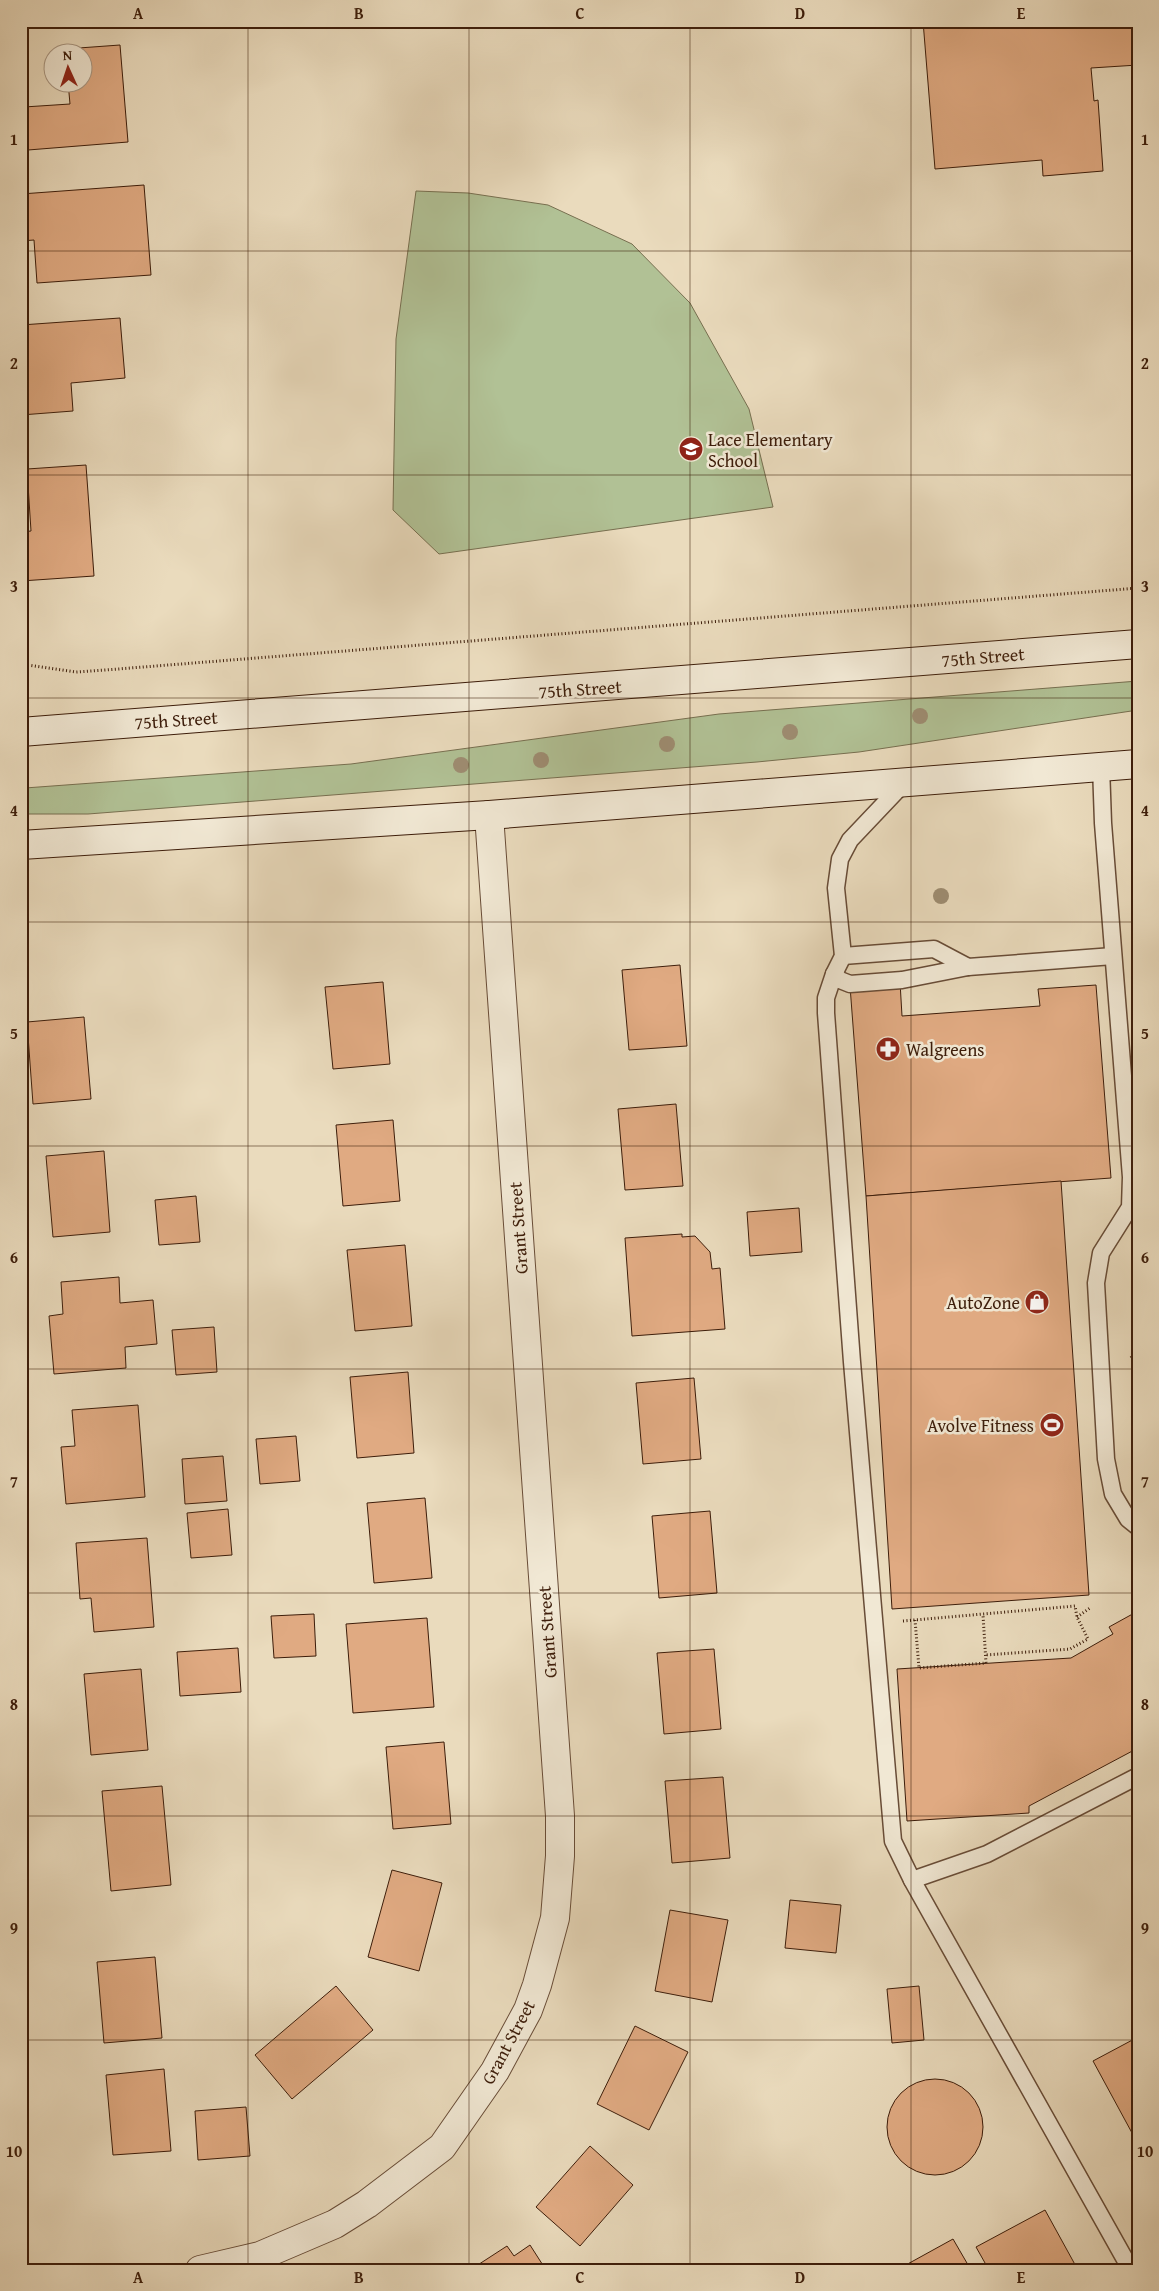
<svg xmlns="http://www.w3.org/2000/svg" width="1159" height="2291" font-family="'Gentium Book Plus',serif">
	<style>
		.green { fill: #b1c195; stroke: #776f50 }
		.building { fill: #e0aa82; stroke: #3d1d0a }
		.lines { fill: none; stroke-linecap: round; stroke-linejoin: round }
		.service-casing { stroke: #684c37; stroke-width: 19 }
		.minor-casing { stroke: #684c37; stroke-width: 30 }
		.secondary-casing { stroke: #3d1d0a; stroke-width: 30 }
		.path { stroke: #3d1d0a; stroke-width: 3; stroke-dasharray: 1 2.5; stroke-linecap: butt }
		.service { stroke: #f1e8d4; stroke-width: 16 }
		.minor { stroke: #f1e8d4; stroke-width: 28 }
		.secondary { stroke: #f1e8d4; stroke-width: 28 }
		.tree { fill: #9e8d72 }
		.grid { fill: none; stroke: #3d1d0a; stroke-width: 1; stroke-opacity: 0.55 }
		.labels { text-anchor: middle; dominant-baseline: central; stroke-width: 5; stroke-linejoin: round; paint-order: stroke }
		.poi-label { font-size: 18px; fill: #3d1d0a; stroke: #f1e8d4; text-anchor: start }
		.street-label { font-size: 18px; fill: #3d1d0a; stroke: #f1e8d4 }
		.neatline { fill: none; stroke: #3d1d0a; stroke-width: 2 }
		.grid-label { font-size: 16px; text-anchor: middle; font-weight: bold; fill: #3d1d0a }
	</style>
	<rect width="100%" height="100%" fill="#eadbbd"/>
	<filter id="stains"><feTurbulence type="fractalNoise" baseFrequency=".004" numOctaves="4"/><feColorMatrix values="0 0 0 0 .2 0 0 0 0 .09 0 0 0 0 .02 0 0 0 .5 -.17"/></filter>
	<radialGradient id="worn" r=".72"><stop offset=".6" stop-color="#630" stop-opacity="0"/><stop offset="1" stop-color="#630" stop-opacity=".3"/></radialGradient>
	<g class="green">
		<path d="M416 191 468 193 548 205 632 244 690 303 749 409 773 507 439 554 393 510 396 339Z"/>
		<path d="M1138 681V710L859 752 757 762 88 814H27L25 788 351 764 719 714Z"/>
	</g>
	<g class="building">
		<path d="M21 21H66L21 24Z"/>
		<path d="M923 21H1138V65L1091 68 1094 101 1098 100 1103 171 1043 176 1042 160 935 169Z"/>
		<path d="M120 45 128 142 28 150 24 107 70 104 68 82H82V52H65V49Z"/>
		<path d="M144 185 151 275 37 283 34 240 21 241V194Z"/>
		<path d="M120 318 125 378 71 383 73 411 21 415V325Z"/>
		<path d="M86 465 94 576 21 581V532L31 531 27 469Z"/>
		<path d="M680 965 687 1046 629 1050 622 970Z"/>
		<path d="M383 982 390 1064 333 1069 325 987Z"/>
		<path d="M900 982 902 1016 1040 1006 1038 989 1096 985 1111 1178 866 1196 850 986Z"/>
		<path d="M84 1017 91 1099 33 1104 27 1022Z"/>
		<path d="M676 1104 683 1186 625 1190 618 1109Z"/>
		<path d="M393 1120 400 1201 343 1206 336 1125Z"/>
		<path d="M104 1151 110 1232 53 1237 46 1156Z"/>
		<path d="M1061 1181 1089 1595 892 1609 866 1196Z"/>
		<path d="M196 1196 200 1242 159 1245 155 1200Z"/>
		<path d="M799 1208 802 1252 750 1256 747 1212Z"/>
		<path d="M682 1234V1237L695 1236 710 1252 712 1269 720 1268 725 1329 632 1336 625 1238Z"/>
		<path d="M405 1245 412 1326 355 1331 347 1250Z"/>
		<path d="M119 1277 120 1303 153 1300 157 1344 125 1347 126 1368 54 1374 49 1316 63 1314 61 1282Z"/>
		<path d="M214 1327 217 1372 176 1375 172 1330Z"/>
		<path d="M408 1372 414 1453 357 1458 350 1377Z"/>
		<path d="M694 1378 701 1459 643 1464 636 1383Z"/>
		<path d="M138 1405 145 1497 66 1504 61 1447 75 1446 72 1410Z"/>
		<path d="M296 1436 300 1481 260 1484 256 1439Z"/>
		<path d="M223 1456 227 1501 185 1504 182 1459Z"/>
		<path d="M425 1498 432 1578 374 1583 367 1503Z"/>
		<path d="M228 1509 232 1555 191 1558 187 1513Z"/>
		<path d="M710 1511 717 1593 659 1598 652 1516Z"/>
		<path d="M147 1538 154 1627 94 1632 91 1598 80 1599 76 1543Z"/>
		<path d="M1138 1611V1748L1029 1806V1813L907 1821 897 1669 1071 1658 1113 1634 1109 1627Z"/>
		<path d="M314 1614 316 1656 274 1658 271 1616Z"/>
		<path d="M427 1618 434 1707 353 1713 346 1624Z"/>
		<path d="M238 1648 241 1692 180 1696 177 1652Z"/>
		<path d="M714 1649 721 1729 664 1734 657 1653Z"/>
		<path d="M141 1669 148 1750 91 1755 84 1674Z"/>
		<path d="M444 1742 451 1824 393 1829 386 1747Z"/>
		<path d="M723 1777 730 1858 672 1863 665 1781Z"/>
		<path d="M162 1786 171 1885 111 1891 102 1791Z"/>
		<path d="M392 1870 442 1883 419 1971 368 1957Z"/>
		<path d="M790 1900 841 1905 836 1953 785 1948Z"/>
		<path d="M670 1910 728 1920 712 2002 655 1991Z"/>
		<path d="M155 1957 162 2038 104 2043 97 1962Z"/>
		<path d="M336 1986 373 2030 292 2099 255 2055Z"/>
		<path d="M919 1986 924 2040 892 2043 887 1989Z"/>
		<path d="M635 2026 688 2052 649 2130 597 2104Z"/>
		<path d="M1138 2037V2144L1093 2061Z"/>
		<path d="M164 2069 171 2151 113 2155 106 2075Z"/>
		<circle cx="935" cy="2127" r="48"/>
		<path d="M246 2107 250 2156 198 2160 195 2111Z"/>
		<path d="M590 2146 633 2185 580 2246 536 2207Z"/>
		<path d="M1045 2210 1078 2270H989L976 2247Z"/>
		<path d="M953 2239 971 2270H906L904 2266Z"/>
		<path d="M530 2245 546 2270H470L507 2246 514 2256Z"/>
	</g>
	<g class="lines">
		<defs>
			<g id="service">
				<path d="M1101 766 1103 823 1131 1177 1130 1207 1101 1253 1096 1283 1106 1459 1113 1494 1128 1519 1138 1527"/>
				<path d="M905 782 850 840 840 859 836 888 843 956 834 974 826 998V1013L852 1362 893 1841 912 1880 1131 2270"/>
				<path d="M843 956 934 949 968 967 1113 956"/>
				<path d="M834 974 840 980 850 984 902 980 968 967"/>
				<path d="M912 1880 987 1854 1138 1776"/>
			</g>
			<path id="minor" d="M200 2270 260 2256 335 2224 367 2204 442 2147 495 2071 528 2010 537 1985 555 1918 560 1856V1816L489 815"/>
			<g id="secondary">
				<path d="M21 732 1138 644"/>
				<path d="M21 845 489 815 1138 764"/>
			</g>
		</defs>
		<use href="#service" class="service-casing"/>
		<use href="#minor" class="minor-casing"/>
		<use href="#secondary" class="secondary-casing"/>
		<g class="path">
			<path d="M21 664 76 672 118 669 1138 588"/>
			<path d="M1136 1310 1138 1306"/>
			<path d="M1131 1356 1138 1366"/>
			<path d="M1077 1617 1090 1608"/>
			<path d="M915 1620 919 1668 986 1663 983 1615"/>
			<path d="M903 1621 1075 1606 1077 1617 1088 1639 1070 1649 985 1655"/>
		</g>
		<use href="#service" class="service"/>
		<use href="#minor" class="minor"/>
		<use href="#secondary" class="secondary"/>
	</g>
	<g class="tree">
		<circle cx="920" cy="716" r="8"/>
		<circle cx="790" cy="732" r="8"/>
		<circle cx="667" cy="744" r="8"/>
		<circle cx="541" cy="760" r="8"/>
		<circle cx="461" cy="765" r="8"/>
		<circle cx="941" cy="896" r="8"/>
	</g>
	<path class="grid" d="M248 21V2270M469 21V2270M690 21V2270M911 21V2270M21 251H1138M21 475H1138M21 698H1138M21 922H1138M21 1146H1138M21 1369H1138M21 1593H1138M21 1816H1138M21 2040H1138"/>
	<defs>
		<symbol id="school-disc" viewBox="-11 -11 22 22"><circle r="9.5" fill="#8f2418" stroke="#f1e8d4"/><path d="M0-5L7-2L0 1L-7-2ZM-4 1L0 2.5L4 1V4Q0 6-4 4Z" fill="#fff"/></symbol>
		<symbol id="pharmacy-disc" viewBox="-11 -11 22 22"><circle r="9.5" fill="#8f2418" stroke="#f1e8d4"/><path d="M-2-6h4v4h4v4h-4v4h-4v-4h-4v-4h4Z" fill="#fff"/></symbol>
		<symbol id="shop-disc" viewBox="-11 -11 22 22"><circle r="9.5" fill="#8f2418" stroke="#f1e8d4"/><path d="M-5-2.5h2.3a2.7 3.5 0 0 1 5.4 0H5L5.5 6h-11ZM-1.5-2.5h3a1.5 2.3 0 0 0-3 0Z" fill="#fff"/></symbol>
		<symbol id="stadium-disc" viewBox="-11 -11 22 22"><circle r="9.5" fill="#8f2418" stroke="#f1e8d4"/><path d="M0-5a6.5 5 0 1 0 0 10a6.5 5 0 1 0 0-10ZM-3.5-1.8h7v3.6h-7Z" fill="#fff"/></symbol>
	</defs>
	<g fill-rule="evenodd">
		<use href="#school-disc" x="677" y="435" width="28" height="28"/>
		<use href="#pharmacy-disc" x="874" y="1035" width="28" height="28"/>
		<use href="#shop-disc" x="1023" y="1288" width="28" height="28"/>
		<use href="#stadium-disc" x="1038" y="1411" width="28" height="28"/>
	</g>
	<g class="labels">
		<g class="poi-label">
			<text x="708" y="439">Lace Elementary<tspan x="708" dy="21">School</tspan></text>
			<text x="906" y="1049">Walgreens</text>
			<text x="1020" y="1302" text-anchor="end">AutoZone</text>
			<text x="1034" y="1425" text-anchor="end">Avolve Fitness</text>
		</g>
		<g class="street-label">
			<text transform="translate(983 657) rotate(-5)">75th Street</text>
			<text transform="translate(580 689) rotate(-4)">75th Street</text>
			<text transform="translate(176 720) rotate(-4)">75th Street</text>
			<text transform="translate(518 1228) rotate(-94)">Grant Street</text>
			<text transform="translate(547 1632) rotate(-94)">Grant Street</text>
			<text transform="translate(508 2042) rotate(-62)">Grant Street</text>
		</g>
	</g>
	<rect width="1159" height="2291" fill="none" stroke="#eadbbd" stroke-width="55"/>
	<g transform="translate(68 68) rotate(357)"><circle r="24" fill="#f1e8d4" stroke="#a99783"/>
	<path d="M0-4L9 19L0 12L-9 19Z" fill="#8f2418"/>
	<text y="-8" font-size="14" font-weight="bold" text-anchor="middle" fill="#3d1d0a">N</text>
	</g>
	<rect x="28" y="28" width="1104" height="2236" class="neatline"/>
	<g class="grid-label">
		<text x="138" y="19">A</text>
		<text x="359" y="19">B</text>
		<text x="580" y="19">C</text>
		<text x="800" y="19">D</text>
		<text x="1021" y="19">E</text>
		<text x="14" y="145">1</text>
		<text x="1145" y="145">1</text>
		<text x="14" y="369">2</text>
		<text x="1145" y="369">2</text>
		<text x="14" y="592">3</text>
		<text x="1145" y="592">3</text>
		<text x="14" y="816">4</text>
		<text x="1145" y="816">4</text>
		<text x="14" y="1039">5</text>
		<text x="1145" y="1039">5</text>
		<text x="14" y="1263">6</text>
		<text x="1145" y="1263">6</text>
		<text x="14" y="1487">7</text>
		<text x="1145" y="1487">7</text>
		<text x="14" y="1710">8</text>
		<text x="1145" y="1710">8</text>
		<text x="14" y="1934">9</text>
		<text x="1145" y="1934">9</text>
		<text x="14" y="2157">10</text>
		<text x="1145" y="2157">10</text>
		<text x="138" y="2283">A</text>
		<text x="359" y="2283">B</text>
		<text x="580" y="2283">C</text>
		<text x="800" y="2283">D</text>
		<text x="1021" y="2283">E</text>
	</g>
	<rect width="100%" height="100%" filter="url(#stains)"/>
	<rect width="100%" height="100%" fill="url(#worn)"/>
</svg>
